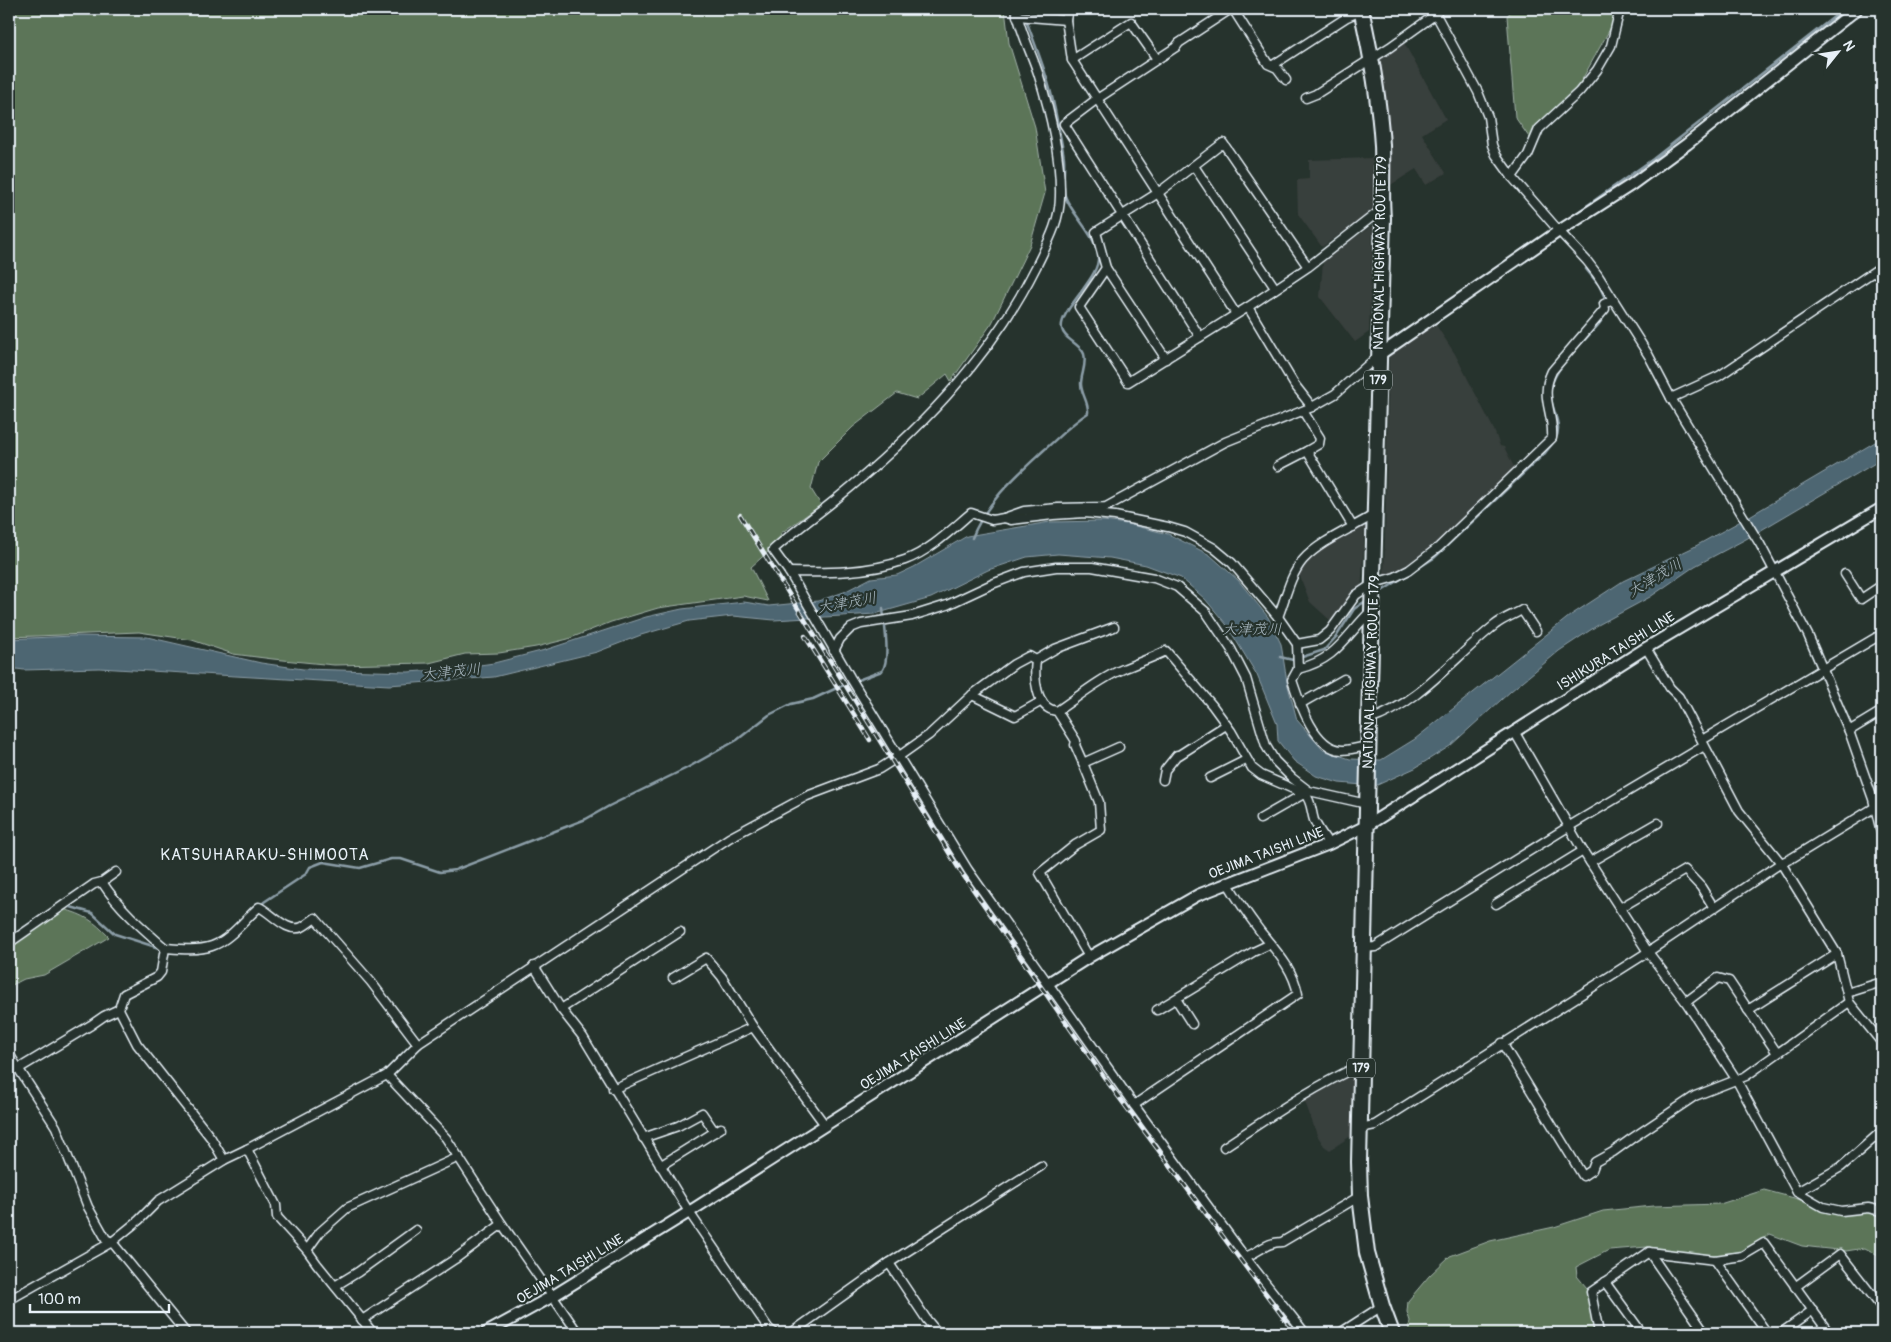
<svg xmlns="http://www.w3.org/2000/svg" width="1891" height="1342" font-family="Pangolin,'Klee One',sans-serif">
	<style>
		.built { fill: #393f3d }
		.green { fill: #5b7459; stroke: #a2b2a8 }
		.water { fill: #4e6672; stroke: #8c9ea8 }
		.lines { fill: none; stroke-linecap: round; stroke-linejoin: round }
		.stream { stroke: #8c9ea8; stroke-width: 2.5 }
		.street-casing { stroke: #e8f1f8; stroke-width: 11 }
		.secondary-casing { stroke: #e8f1f8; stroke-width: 14 }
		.highway-casing { stroke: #e8f1f8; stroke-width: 18 }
		.street { stroke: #26332d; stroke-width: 8 }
		.secondary { stroke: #26332d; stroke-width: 10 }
		.highway { stroke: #26332d; stroke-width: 14 }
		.rail-casing { stroke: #e8f1f8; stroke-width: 4.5 }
		.rail { stroke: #26332d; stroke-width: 2.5; stroke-dasharray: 8; stroke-linecap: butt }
		.labels { text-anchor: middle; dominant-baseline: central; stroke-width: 4.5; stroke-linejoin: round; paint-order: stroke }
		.shield { fill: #26332d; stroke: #aeb8bb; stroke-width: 1 }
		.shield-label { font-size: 12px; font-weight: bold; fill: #e8f1f8 }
		.street-label { font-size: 14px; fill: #e8f1f8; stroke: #26332d }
		.water-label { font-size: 15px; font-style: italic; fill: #aab9c2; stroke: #26332d }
		.quarter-label { font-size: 16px; letter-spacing: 1px; fill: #e8f1f8; stroke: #26332d }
	</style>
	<rect width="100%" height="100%" fill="#26332d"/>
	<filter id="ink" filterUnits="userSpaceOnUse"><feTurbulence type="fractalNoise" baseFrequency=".02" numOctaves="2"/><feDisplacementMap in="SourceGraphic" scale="10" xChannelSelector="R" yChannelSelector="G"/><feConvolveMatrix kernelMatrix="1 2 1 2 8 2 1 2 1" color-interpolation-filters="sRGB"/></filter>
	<g filter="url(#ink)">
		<g class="built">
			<path d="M1403 41 1446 119 1422 134 1446 173 1426 185 1416 169 1389 186V131L1379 57Z"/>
			<path d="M1373 158 1374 210 1322 247 1298 214 1297 180 1309 179V160Z"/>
			<path d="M1373 225 1369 332 1355 342 1320 297 1323 262 1347 243Z"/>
			<path d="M1434 322 1455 354 1494 430 1500 446 1504 447 1515 469 1450 535 1402 573 1384 577 1389 356Z"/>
			<path d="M1365 527 1361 594 1348 600 1331 621 1310 602 1299 574 1304 563 1318 549 1353 529Z"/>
			<path d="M1340 1078H1352L1351 1136 1330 1150 1324 1146 1317 1135 1304 1099Z"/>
		</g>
		<g class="green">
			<path d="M9 9H1005L1009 43 1035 127 1045 193 1030 245 992 323 951 381 947 374 917 399 897 393 853 427 818 462 811 489 821 505 781 533 779 542 751 567 768 601 743 596 658 608 611 622 568 639 536 647 499 653 465 654 429 663 334 665 273 659 233 654 192 640 139 632 9 637Z"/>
			<path d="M1513 9H1621L1579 85 1543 122 1531 140 1515 117 1507 16Z"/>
			<path d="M63 909C85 915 94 921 109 937L44 975 24 979 12 985 11 994 9 996V947Z"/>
			<path d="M1764 1190 1798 1199 1827 1212 1860 1211 1882 1214V1257L1865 1248 1846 1251 1802 1246 1770 1234 1743 1252 1715 1256 1647 1247 1609 1250 1576 1267 1577 1276 1587 1288 1596 1333H1408L1410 1321 1407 1312 1408 1301 1429 1276 1450 1256 1490 1241 1554 1227 1603 1211 1653 1206 1720 1204Z"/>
		</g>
		<path class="water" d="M1882 438V459L1746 539 1695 566 1650 597 1598 625 1559 651 1511 691 1450 746 1415 768 1375 786 1339 783 1316 776 1294 761 1278 741 1277 724 1257 675 1226 624 1205 599 1181 578 1146 565 1110 558 1058 554 1027 557 988 570 931 598 875 614 774 620 733 616 689 621 641 635 597 652 494 677 389 685 99 668 24 670 9 668V639L73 636 147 637 261 663 303 669 408 672 451 669 494 663 545 650 646 617 682 609 744 602 769 606 818 601 844 592 871 578 897 575 914 567 967 536 1050 522 1103 521 1127 524 1168 534 1210 555 1238 580 1268 617 1281 644 1287 682 1297 720 1323 750 1350 759 1381 760 1415 739 1571 615 1623 581 1692 548 1748 517Z"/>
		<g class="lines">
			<g class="stream">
				<path d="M1571 217 1653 159 1844 9"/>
				<path d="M972 538C987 501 1016 476 1044 450 1059 437 1072 423 1088 413 1089 402 1081 394 1081 384 1081 374 1087 365 1084 354 1080 343 1064 340 1062 329 1058 312 1096 282 1098 260 1100 239 1071 214 1065 196 1062 185 1065 170 1064 158 1062 142 1058 126 1055 110 1048 75 1034 42 1022 9"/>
				<path d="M1382 591 1434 558 1545 453C1550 446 1558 439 1558 430 1559 416 1548 403 1551 388 1555 366 1585 341 1599 324 1603 319 1606 313 1609 307L1599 285 1586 269"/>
				<path d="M1280 657 1293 660 1324 650 1336 637 1354 609 1367 600"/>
				<path d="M67 906 92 913 115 934 162 949"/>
				<path d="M261 906 264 902 306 874 310 867 323 862 360 868 391 859H401L440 872 455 870 586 819 609 806 687 768 737 740 769 715 791 704 813 699 839 687 882 671C891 659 884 623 883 608"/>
				<path d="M9 938 47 912"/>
				<path d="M170 952 182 953"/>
				<path d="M195 953C213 952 225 946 238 933"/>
			</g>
			<defs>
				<g id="street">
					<path d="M1016 9C1020 31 1031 52 1038 73 1050 111 1061 156 1060 196 1060 222 1047 244 1036 267 989 361 915 435 835 500 814 517 793 532 773 550L789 572 850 677 968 870 1134 1105 1245 1257 1305 1333"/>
					<path d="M1068 9 1066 20 1072 60 1236 314"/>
					<path d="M1233 9 1268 64 1277 68 1286 80"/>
					<path d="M1433 9 1478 92 1488 117 1492 145 1496 155 1512 177 1559 231 1587 261 1597 274 1649 356 1671 398 1760 544 1808 635 1823 670 1849 731 1873 799 1882 836"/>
					<path d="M1017 16 1066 20"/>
					<path d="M1072 60 1131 22 1157 59"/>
					<path d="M1273 65 1347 17 1361 11"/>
					<path d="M1306 98 1316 94 1390 47 1436 14"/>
					<path d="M1194 166 1275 288"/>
					<path d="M1512 177 1528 155 1539 129 1579 92 1597 70 1611 46 1620 9"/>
					<path d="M1308 267 1223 143 1158 193 1096 232 1106 268 1079 307 1128 382 1248 307 1308 267 1382 209"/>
					<path d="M1106 268 1166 359"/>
					<path d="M1248 307 1294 384 1312 407"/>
					<path d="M1200 337 1064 124 1097 99 1176 47 1179 43 1231 9"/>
					<path d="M1671 398 1719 376 1882 266"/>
					<path d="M1303 411 1320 438 1319 444 1307 451 1353 527"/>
					<path d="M1278 466 1307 451"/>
					<path d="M1004 518 1024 511 1058 508 1106 507 1225 442 1312 407 1335 394 1379 355"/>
					<path d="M789 572C827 573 868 573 905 560 930 551 951 530 971 513L992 520 1004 518 1011 520 1053 515 1085 513 1115 516 1168 527 1185 532 1214 548 1232 563 1278 617 1297 644 1298 669"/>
					<path d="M1845 574 1861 599 1882 585"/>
					<path d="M1278 617C1285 600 1290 575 1303 560 1320 541 1353 528 1375 514"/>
					<path d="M1297 644 1319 640 1330 631 1356 595 1374 583 1395 577 1409 570 1439 547 1552 438C1554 411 1539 398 1552 371L1605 309 1604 304 1613 300"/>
					<path d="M1646 648 1670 688 1679 697 1739 811 1781 863 1837 954 1849 1002 1882 1043"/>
					<path d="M834 651 840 639 851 628 861 624 912 616 947 605 992 584 1024 572 1056 567H1092L1154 578 1177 587 1206 612 1231 649 1246 678 1266 746 1275 761 1292 778 1309 791 1367 804"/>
					<path d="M1036 660C1034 676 1035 709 1057 711L1076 741 1075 745 1083 763"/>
					<path d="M972 695 1015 716 1042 701"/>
					<path d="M1300 704 1344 679"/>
					<path d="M1057 711C1078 697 1099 679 1123 669 1137 663 1152 658 1166 651L1212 705 1231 731 1252 768 1261 775 1305 794C1312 802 1311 811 1314 820 1318 829 1324 837 1329 844"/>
					<path d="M1369 720C1419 704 1454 657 1495 625 1502 619 1513 615 1522 610L1536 631"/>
					<path d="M1514 731 1583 851 1648 952 1686 1002 1736 1079 1797 1192 1823 1207 1841 1211 1868 1208 1882 1211"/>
					<path d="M1849 731 1882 711"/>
					<path d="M1702 740 1882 634"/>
					<path d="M1369 746C1360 747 1350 750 1342 750 1314 749 1299 701 1292 680L1298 669C1338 659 1345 636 1372 610"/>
					<path d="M1210 778 1246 760"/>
					<path d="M1163 780 1165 770 1177 755H1179L1226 725"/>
					<path d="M1260 819 1307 792"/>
					<path d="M1590 862 1658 823"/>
					<path d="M102 882 116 872"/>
					<path d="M1496 904 1583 851"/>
					<path d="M1620 908 1685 870 1701 887 1714 908"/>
					<path d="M9 943 94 884 102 882C118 907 142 928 165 948 179 949 197 951 212 946 230 940 245 919 259 907 271 912 287 934 302 927 306 925 311 921 315 918L371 982 418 1044"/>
					<path d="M165 948 161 972 157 977 124 994 119 1009 137 1044 211 1138 224 1160"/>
					<path d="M1364 948 1375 947 1568 827 1704 746"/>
					<path d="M1089 957 1040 873 1075 845 1101 830 1099 802 1083 763 1119 747"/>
					<path d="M534 966 561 1009 583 1037 689 1212 769 1329 775 1333"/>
					<path d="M673 978 706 958 722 977 753 1027 825 1125"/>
					<path d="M1847 993 1882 982"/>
					<path d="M1176 999 1192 1024"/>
					<path d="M1686 1002 1718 978 1729 981 1777 1053"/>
					<path d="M561 1009 680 932"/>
					<path d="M1157 1010 1253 952 1270 944"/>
					<path d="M1748 1010 1837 954"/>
					<path d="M1502 1043 1583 1176 1592 1170 1595 1162 1613 1152 1631 1139 1695 1096 1746 1076 1849 1002"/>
					<path d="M9 1054 56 1127 88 1207 106 1239 112 1242 186 1333"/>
					<path d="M18 1069 91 1025 104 1016 119 1009"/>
					<path d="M387 1075 446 1138 502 1224 578 1333"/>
					<path d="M613 1089 753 1027"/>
					<path d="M1134 1105 1298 994C1293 968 1276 951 1260 931 1248 915 1237 899 1227 882"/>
					<path d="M1360 1128 1375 1125 1648 952 1781 863 1792 858 1882 803"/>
					<path d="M643 1138 678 1126 702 1113 715 1132"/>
					<path d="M1224 1147C1268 1118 1312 1087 1361 1065"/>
					<path d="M247 1149 276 1205 277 1217 307 1250 317 1264 373 1333"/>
					<path d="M660 1166 721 1128"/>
					<path d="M1797 1192 1841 1167 1882 1131"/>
					<path d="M307 1250 320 1232 347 1208 459 1157"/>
					<path d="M1649 1252 1705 1333"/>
					<path d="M1245 1257C1260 1252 1266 1242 1282 1242L1360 1196"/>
					<path d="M1715 1260 1767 1333"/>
					<path d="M889 1263 927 1320 938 1333"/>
					<path d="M1605 1282 1642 1333"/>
					<path d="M335 1286 358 1272 416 1230"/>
					<path d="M1795 1287 1840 1254 1882 1308"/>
					<path d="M9 1300 112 1242 139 1220 158 1201 224 1160 247 1149 387 1075 418 1044 729 838 807 796 879 769 898 757 929 735 972 695 1014 664 1029 656 1036 660 1055 649 1114 627"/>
					<path d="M362 1320 455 1259 502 1224"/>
					<path d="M791 1333 889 1263 1041 1166"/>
					<path d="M1340 1333 1382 1306"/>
					<path d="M1599 1333 1591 1292 1649 1252 1715 1260 1742 1256 1764 1243 1829 1333"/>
					<path d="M1781 1333 1813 1310"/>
				</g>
				<g id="secondary">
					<path d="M1379 355 1559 231 1631 185 1687 144 1857 9"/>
					<path d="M486 1333 553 1296 689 1212 1089 957 1198 895 1329 844 1368 825 1646 648 1882 508"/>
				</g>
				<path id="highway" d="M1361 9C1371 53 1379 99 1382 145 1383 169 1381 194 1383 218L1369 720 1359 1162 1360 1196 1367 1253 1382 1306 1392 1333"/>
			</defs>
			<use href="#street" class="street-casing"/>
			<use href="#secondary" class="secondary-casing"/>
			<use href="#highway" class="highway-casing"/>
			<use href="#street" class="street"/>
			<use href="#secondary" class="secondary"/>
			<use href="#highway" class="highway"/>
			<defs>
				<g id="rail">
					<path d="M740 515 961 872 1106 1080 1295 1333"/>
					<path d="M805 636 870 740"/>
				</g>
			</defs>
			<use href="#rail" class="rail-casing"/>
			<use href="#rail" class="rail"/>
		</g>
	</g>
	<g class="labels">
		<g class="shield">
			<rect x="1364" y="370.5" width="28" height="19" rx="4"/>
			<rect x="1347" y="1058.5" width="28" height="19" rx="4"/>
		</g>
		<g class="shield-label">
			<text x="1378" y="380">179</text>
			<text x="1361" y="1068">179</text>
		</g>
		<g class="street-label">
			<text transform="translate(1380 253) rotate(-89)">NATIONAL HIGHWAY ROUTE 179</text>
			<text transform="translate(1616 651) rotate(-32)">ISHIKURA TAISHI LINE</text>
			<text transform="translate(1371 672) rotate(-88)">NATIONAL HIGHWAY ROUTE 179</text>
			<text transform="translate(1266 853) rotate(-21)">OEJIMA TAISHI LINE</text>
			<text transform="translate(913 1054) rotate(-32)">OEJIMA TAISHI LINE</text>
			<text transform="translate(570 1269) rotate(-31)">OEJIMA TAISHI LINE</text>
		</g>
		<g class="water-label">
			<text transform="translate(1655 578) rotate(-31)">大津茂川</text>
			<text transform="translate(847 603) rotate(-10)">大津茂川</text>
			<text x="1252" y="629">大津茂川</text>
			<text transform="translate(451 672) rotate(-6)">大津茂川</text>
		</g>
		<g class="quarter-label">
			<text x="265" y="855">KATSUHARAKU-SHIMOOTA</text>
		</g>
	</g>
	<rect width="1891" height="1342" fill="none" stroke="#26332d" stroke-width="30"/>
	<rect x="15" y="15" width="1861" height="1312" fill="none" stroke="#e8f1f8" stroke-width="2" filter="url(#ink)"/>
	<g transform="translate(1838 52) rotate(60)" stroke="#26332d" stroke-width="4" paint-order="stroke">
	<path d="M0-4L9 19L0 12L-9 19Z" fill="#e8f1f8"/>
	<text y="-8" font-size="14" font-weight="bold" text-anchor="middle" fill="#e8f1f8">N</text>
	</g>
	<path d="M30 1304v8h139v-8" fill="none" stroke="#e8f1f8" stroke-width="2.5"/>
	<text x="38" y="1304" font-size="15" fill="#e8f1f8" stroke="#26332d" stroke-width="4" paint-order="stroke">100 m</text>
</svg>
